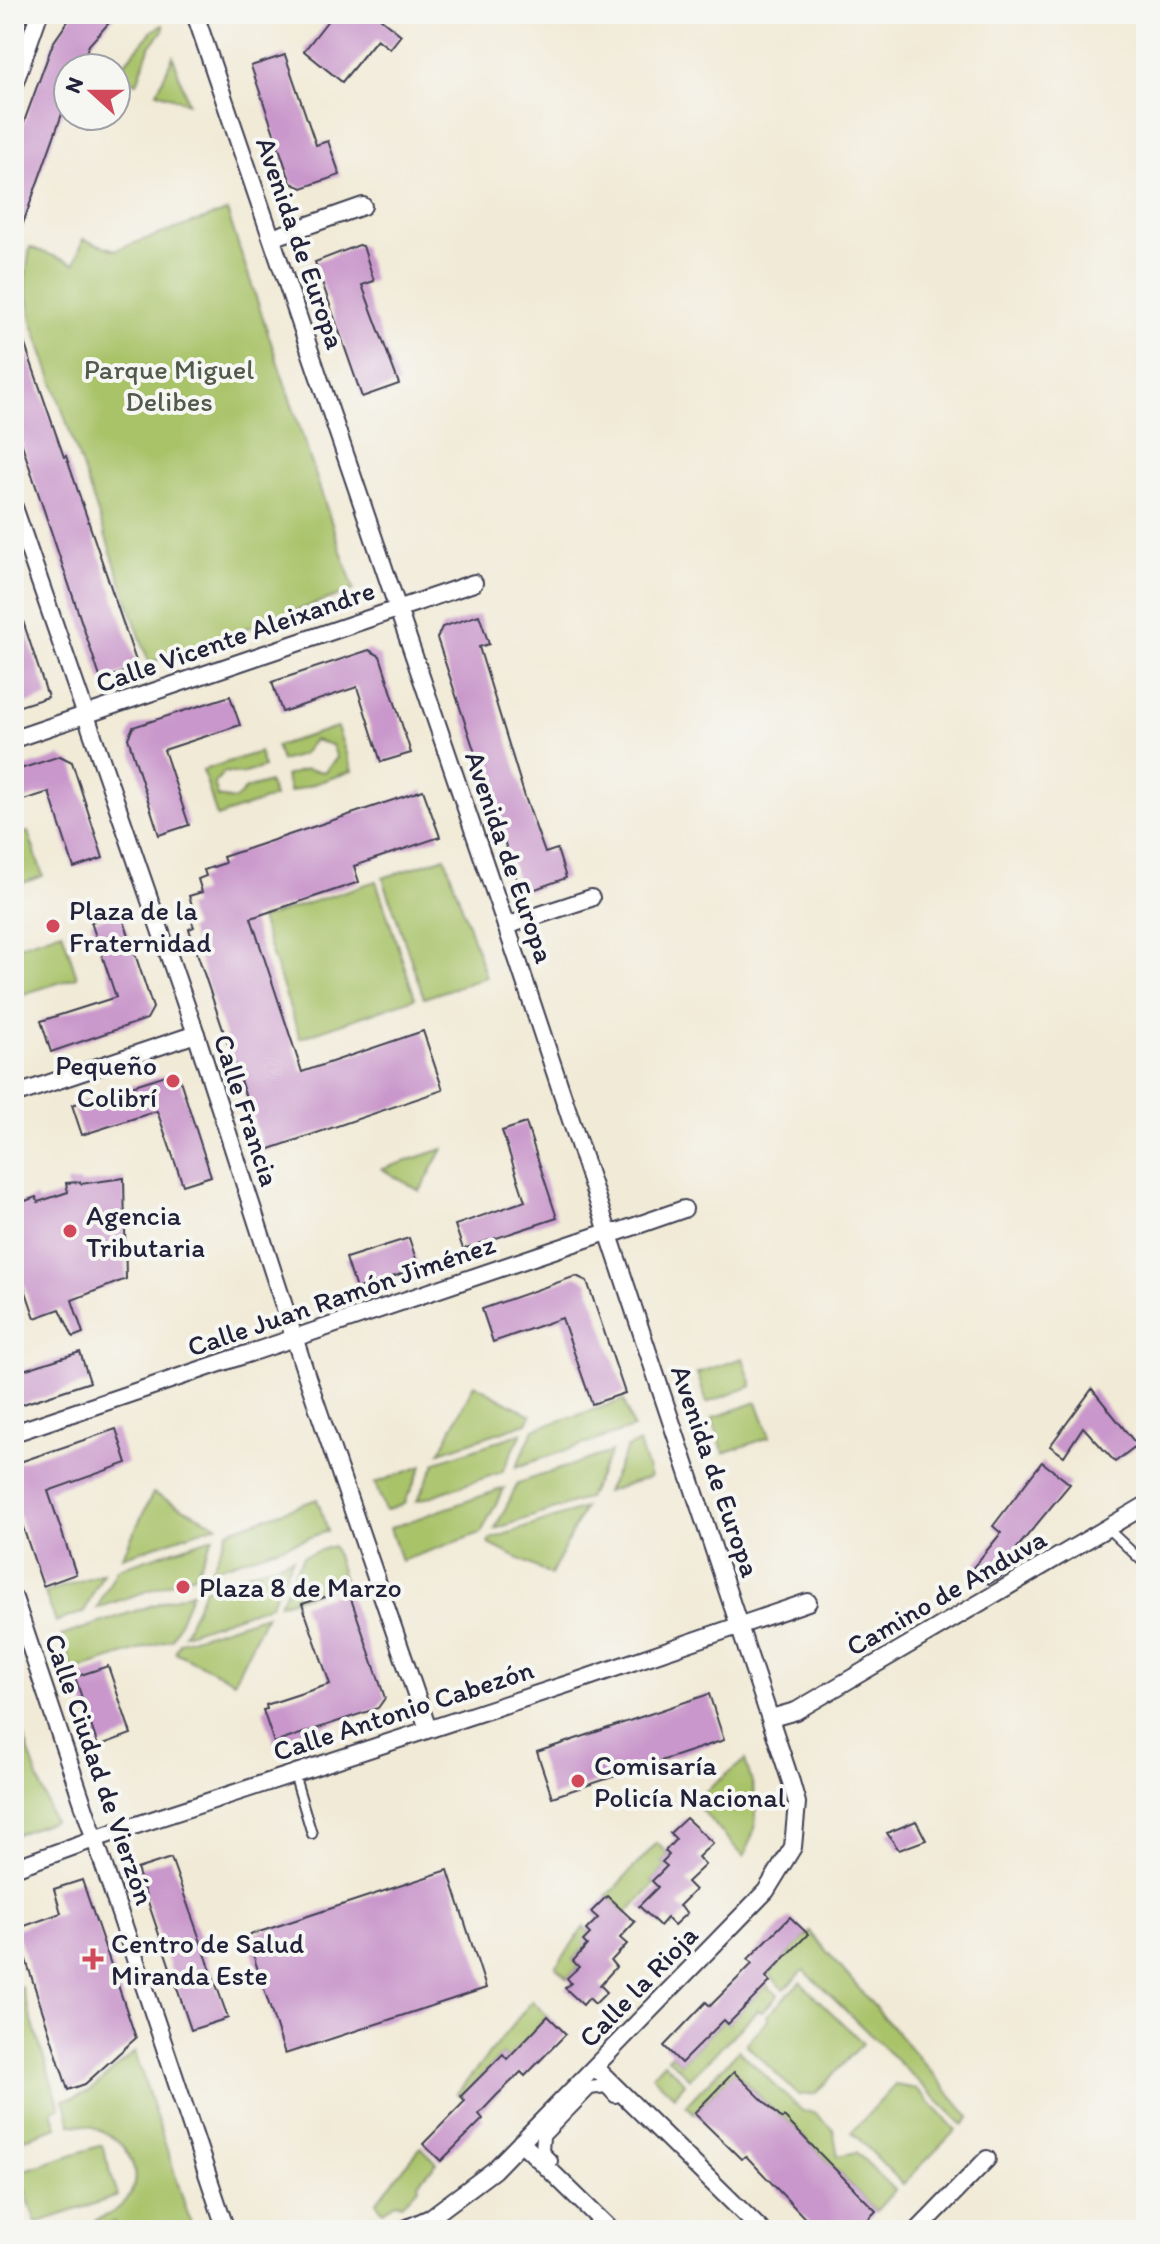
<svg xmlns="http://www.w3.org/2000/svg" width="1160" height="2244" font-family="Itim,sans-serif">
	<style>
		.green { fill: #a9c369; stroke: #667252; stroke-width: 2 }
		.building { fill: #c997cb }
		.lines { fill: none; stroke-linecap: round; stroke-linejoin: round }
		.service-casing { stroke: #414052; stroke-width: 12 }
		.pedestrian-casing { stroke: #414052; stroke-width: 16 }
		.minor-casing { stroke: #414052; stroke-width: 20 }
		.service { stroke: #fff; stroke-width: 8 }
		.pedestrian { stroke: #fff; stroke-width: 12 }
		.minor { stroke: #fff; stroke-width: 16 }
		.poi-dot { fill: #d1495b; stroke: #f6f6f2; stroke-width: 3 }
		.labels { text-anchor: middle; dominant-baseline: central; stroke-width: 8; stroke-linejoin: round; paint-order: stroke }
		.street-label { font-size: 28px; fill: #22223b; stroke: #f6f6f2 }
		.park-label { font-size: 28px; fill: #515a4b; stroke: #f6f6f2 }
		.poi-label { font-size: 28px; fill: #22223b; stroke: #f6f6f2; text-anchor: start }
	</style>
	<rect width="100%" height="100%" fill="#f6f6f2"/>
	<filter id="ink" filterUnits="userSpaceOnUse"><feTurbulence type="fractalNoise" baseFrequency=".0125" numOctaves="2"/><feDisplacementMap in="SourceGraphic" scale="16" xChannelSelector="R" yChannelSelector="G"/><feConvolveMatrix kernelMatrix="1 2 1 2 8 2 1 2 1" color-interpolation-filters="sRGB"/></filter>
	<filter id="wash" filterUnits="userSpaceOnUse"><feTurbulence type="fractalNoise" baseFrequency=".006" numOctaves="4" result="noise"/><feDisplacementMap in="SourceGraphic" scale="32" xChannelSelector="R" yChannelSelector="G"/><feGaussianBlur stdDeviation="1.8" result="paint"/><feColorMatrix in="noise" values="0 0 0 0 0 0 0 0 0 0 0 0 0 0 0 0 0 1.4 0 .05"/><feComposite in="paint" operator="in"/></filter>
	<g filter="url(#wash)">
		<rect width="100%" height="100%" fill="#f1ead6"/>
		<g class="green">
			<path d="M163 25 164 29 149 48 137 83 116 73 153 30Z"/>
			<path d="M173 56 188 103 157 92Z"/>
			<path d="M227 211 354 590 149 663 32 321 25 281 30 247 75 264 83 239 115 250Z"/>
			<path d="M337 727 352 771 290 792 285 776 306 769 324 772 337 758 332 745 314 740 302 755 281 761 276 746Z"/>
			<path d="M259 752 264 767 242 774 224 772 214 783 218 797 235 800 246 789 269 782 274 797 217 817 203 770Z"/>
			<path d="M28 832 43 876 14 886V836Z"/>
			<path d="M445 857 486 977 424 998 383 878Z"/>
			<path d="M376 881 415 998 300 1038 260 919Z"/>
			<path d="M62 931 77 977 14 997V947Z"/>
			<path d="M443 1149 420 1191 382 1169Z"/>
			<path d="M743 1358 752 1386 707 1403 697 1373Z"/>
			<path d="M474 1384 531 1415 527 1423 440 1452Z"/>
			<path d="M624 1400 633 1428 516 1467 534 1429Z"/>
			<path d="M757 1402 770 1437 724 1453 712 1418Z"/>
			<path d="M522 1433 502 1472 417 1501 436 1462Z"/>
			<path d="M639 1443 650 1477 606 1492 627 1448Z"/>
			<path d="M611 1452 588 1498 495 1529 518 1483Z"/>
			<path d="M422 1466 404 1504 385 1511 375 1483Z"/>
			<path d="M504 1488 481 1533 401 1561 390 1528Z"/>
			<path d="M153 1493 217 1525 122 1557Z"/>
			<path d="M317 1499 328 1531 211 1570 228 1531Z"/>
			<path d="M584 1508 551 1575 489 1544 491 1539Z"/>
			<path d="M213 1537 195 1575 97 1608 117 1569Z"/>
			<path d="M333 1546 345 1583 279 1604 303 1556Z"/>
			<path d="M293 1558 270 1605 184 1634 205 1588Z"/>
			<path d="M103 1573 84 1612 56 1622 45 1593Z"/>
			<path d="M192 1592 172 1639 73 1671 61 1636Z"/>
			<path d="M266 1615 234 1681 175 1652 180 1642Z"/>
			<path d="M14 1709 53 1821 14 1835Z"/>
			<path d="M745 1760C758 1799 762 1819 744 1857L695 1803 706 1791Z"/>
			<path d="M657 1843 669 1855 662 1862 667 1866 652 1881 655 1884 626 1914 607 1896Z"/>
			<path d="M584 1927 590 1934 587 1945 573 1960 579 1967 567 1978 556 1967Z"/>
			<path d="M810 1932 970 2117 963 2125 804 1970 784 1989 769 1974Z"/>
			<path d="M800 1982 863 2043 815 2094 798 2095 746 2044 769 2019 767 2016Z"/>
			<path d="M766 1985 778 1995 762 2012 758 2010 690 2078 668 2058 672 2054 681 2063 724 2020 728 2024Z"/>
			<path d="M21 1987 60 2108 52 2111 57 2127 14 2142V1989Z"/>
			<path d="M532 2001 548 2016 507 2059 503 2054 461 2096 457 2093Z"/>
			<path d="M739 2050 791 2101 803 2111 814 2112 833 2129 838 2156 856 2152 895 2190 876 2211 784 2117 782 2119 735 2072 694 2113 686 2105Z"/>
			<path d="M135 2052 193 2230H117L115 2222 98 2227 96 2220C167 2195 129 2123 71 2124L64 2100 87 2093Z"/>
			<path d="M664 2062 685 2083 674 2096 652 2075Z"/>
			<path d="M895 2085 917 2089 956 2130 903 2184 852 2132Z"/>
			<path d="M102 2145 118 2196 36 2223 19 2172Z"/>
			<path d="M421 2147 437 2163 418 2183 419 2188 401 2204 397 2202 383 2211 376 2202Z"/>
		</g>
		<g id="blocks">
			<g class="building">
				<path d="M73 14H117L89 45 79 68H68V97L16 243H14V149L53 43Z"/>
				<path d="M333 14H375L401 35 390 49 377 39 342 82 304 51Z"/>
				<path d="M285 55 316 145 328 141 340 175 302 188 291 183 251 66Z"/>
				<path d="M359 245 363 246 374 281 362 285 399 384 362 397 315 262Z"/>
				<path d="M14 319H16L64 457 66 456 138 667 101 680 14 421Z"/>
				<path d="M14 603H17L48 697 14 708Z"/>
				<path d="M479 615 489 644 479 647 525 797 545 853 557 849 566 878 530 891 519 886 437 638 442 627Z"/>
				<path d="M369 650 380 656 411 753 381 762 357 687 282 712 272 682Z"/>
				<path d="M230 696 240 725 164 750 189 825 159 835 128 738 133 727Z"/>
				<path d="M60 756 72 762 103 858 74 868 49 792 14 803V771Z"/>
				<path d="M423 790 440 837 354 866 359 882 251 918 302 1072 423 1031 443 1090 264 1151 189 929 194 927 186 907 192 905 189 896 202 892 198 879 206 876 204 870 225 863 223 857Z"/>
				<path d="M121 912 153 1008 147 1019 51 1052 41 1021 116 997 91 922Z"/>
				<path d="M169 1074 180 1080 211 1176 183 1185 157 1111 82 1135 72 1105Z"/>
				<path d="M526 1123 557 1218 463 1249 455 1225 525 1201 502 1131Z"/>
				<path d="M124 1178 126 1279 72 1300 83 1333 73 1337 60 1309 35 1318 14 1257V1205L36 1197 38 1202 68 1192 66 1183 80 1182 81 1184Z"/>
				<path d="M409 1238 419 1268 356 1289 346 1258Z"/>
				<path d="M576 1276 587 1281 625 1393 592 1404 562 1318 493 1342 482 1309Z"/>
				<path d="M80 1352 90 1382 14 1407V1373Z"/>
				<path d="M1092 1389 1137 1445 1115 1462 1083 1427 1064 1456 1050 1446Z"/>
				<path d="M116 1429 127 1463 48 1491 76 1574 43 1586 14 1501V1464Z"/>
				<path d="M1042 1462 1070 1484 1003 1565 1011 1571 989 1584 971 1570 1001 1533 993 1526Z"/>
				<path d="M348 1590 385 1698 378 1708 274 1743 263 1710 267 1709 266 1705 330 1684 302 1604Z"/>
				<path d="M108 1666 131 1734 98 1746 75 1677Z"/>
				<path d="M709 1694 724 1740 552 1797 537 1752Z"/>
				<path d="M686 1818 713 1843 698 1857 705 1865 687 1882 695 1890 679 1906 687 1913 674 1925 667 1918 660 1926 639 1906 658 1887 652 1881 667 1866 662 1862 669 1855 665 1851 676 1839 670 1833Z"/>
				<path d="M916 1821 926 1840 899 1850 887 1833Z"/>
				<path d="M171 1858 228 2018 191 2030 137 1869Z"/>
				<path d="M448 1870 486 1988 285 2054 247 1936Z"/>
				<path d="M82 1880 136 2038 85 2084 68 2090 16 1929 61 1913 54 1889Z"/>
				<path d="M607 1896 635 1922 620 1938 627 1944 611 1961 616 1967 600 1985 607 1992 595 2004 589 1998 583 2005 565 1988 571 1983 567 1978 579 1967 573 1961 587 1945 583 1941 590 1934 586 1930 598 1918 591 1912Z"/>
				<path d="M790 1917 808 1934 766 1977 770 1982 728 2024 724 2020 681 2063 664 2046 706 2002 710 2006 752 1964 748 1959Z"/>
				<path d="M548 2016 566 2034 525 2076 521 2072 497 2095 479 2114 483 2119 441 2161 423 2144 465 2101 461 2096 503 2054 507 2059Z"/>
				<path d="M734 2072 782 2119 784 2117 876 2211 858 2230H816L746 2156 741 2159 694 2113Z"/>
			</g>
		</g>
	</g>
	<g filter="url(#ink)">
		<use href="#blocks" fill-opacity="0" stroke="#414052" stroke-width="2"/>
		<g class="lines">
			<defs>
				<g id="service">
					<path d="M1107 1528 1146 1565"/>
					<path d="M294 1774 312 1834"/>
				</g>
				<path id="pedestrian" d="M551 2161 542 2152 543 2136 590 2088 606 2086 615 2096"/>
				<g id="minor">
					<path d="M195 14 518 961 791 1782 797 1803 793 1847 766 1891 494 2170 430 2218 403 2230"/>
					<path d="M14 85 39 14"/>
					<path d="M272 238 363 206"/>
					<path d="M14 507 196 1034 306 1374 428 1729"/>
					<path d="M14 739 474 583"/>
					<path d="M506 926 591 898"/>
					<path d="M14 1095 196 1034"/>
					<path d="M14 1433 607 1232H618L684 1209"/>
					<path d="M14 1598 226 2230"/>
					<path d="M771 1718 796 1711 1146 1505"/>
					<path d="M14 1868 94 1839 580 1680 808 1602"/>
					<path d="M595 2067 761 2230"/>
					<path d="M521 2142 611 2230"/>
					<path d="M918 2230 987 2159"/>
				</g>
			</defs>
			<use href="#service" class="service-casing"/>
			<use href="#pedestrian" class="pedestrian-casing"/>
			<use href="#minor" class="minor-casing"/>
			<use href="#service" class="service"/>
			<use href="#pedestrian" class="pedestrian"/>
			<use href="#minor" class="minor"/>
		</g>
	</g>
	<g class="poi-dot">
		<circle cx="53" cy="926" r="8"/>
		<circle cx="173" cy="1081" r="8"/>
		<circle cx="70" cy="1231" r="8"/>
		<circle cx="183" cy="1587" r="8"/>
		<circle cx="578" cy="1781" r="8"/>
		<path d="M89 1947h8v8h8v8h-8v8h-8v-8h-8v-8h8z"/>
	</g>
	<g class="labels">
		<g class="street-label">
			<text transform="translate(301 243) rotate(71)">Avenida de Europa</text>
			<text transform="translate(235 636) rotate(-19)">Calle Vicente Aleixandre</text>
			<text transform="translate(510 857) rotate(71)">Avenida de Europa</text>
			<text transform="translate(247 1110) rotate(72)">Calle Francia</text>
			<text transform="translate(341 1295) rotate(-19)">Calle Juan Ramón Jiménez</text>
			<text transform="translate(716 1471) rotate(71)">Avenida de Europa</text>
			<text transform="translate(946 1592) rotate(-30)">Camino de Anduva</text>
			<text transform="translate(403 1710) rotate(-18)">Calle Antonio Cabezón</text>
			<text transform="translate(100 1769) rotate(71)">Calle Ciudad de Vierzón</text>
			<text transform="translate(638 1986) rotate(-46)">Calle la Rioja</text>
		</g>
		<g class="park-label">
			<text x="169" y="369">Parque Miguel<tspan x="169" dy="32">Delibes</tspan></text>
		</g>
		<g class="poi-label">
			<text x="69" y="910">Plaza de la<tspan x="69" dy="32">Fraternidad</tspan></text>
			<text x="157" y="1065" text-anchor="end">Pequeño<tspan x="157" dy="32">Colibrí</tspan></text>
			<text x="86" y="1215">Agencia<tspan x="86" dy="32">Tributaria</tspan></text>
			<text x="199" y="1587">Plaza 8 de Marzo</text>
			<text x="594" y="1765">Comisaría<tspan x="594" dy="32">Policía Nacional</tspan></text>
			<text x="111" y="1943">Centro de Salud<tspan x="111" dy="32">Miranda Este</tspan></text>
		</g>
	</g>
	<rect width="1160" height="2244" fill="none" stroke="#f6f6f2" stroke-width="48"/>
	<g transform="translate(92 92) rotate(291)"><circle r="38" fill="#f6f6f2" stroke="#a1a1a9" stroke-width="2"/>
	<path d="M0-6L14 30L0 20L-14 30Z" fill="#d1495b"/>
	<text y="-12" font-size="22" font-weight="bold" text-anchor="middle" fill="#22223b">N</text>
	</g>
</svg>
